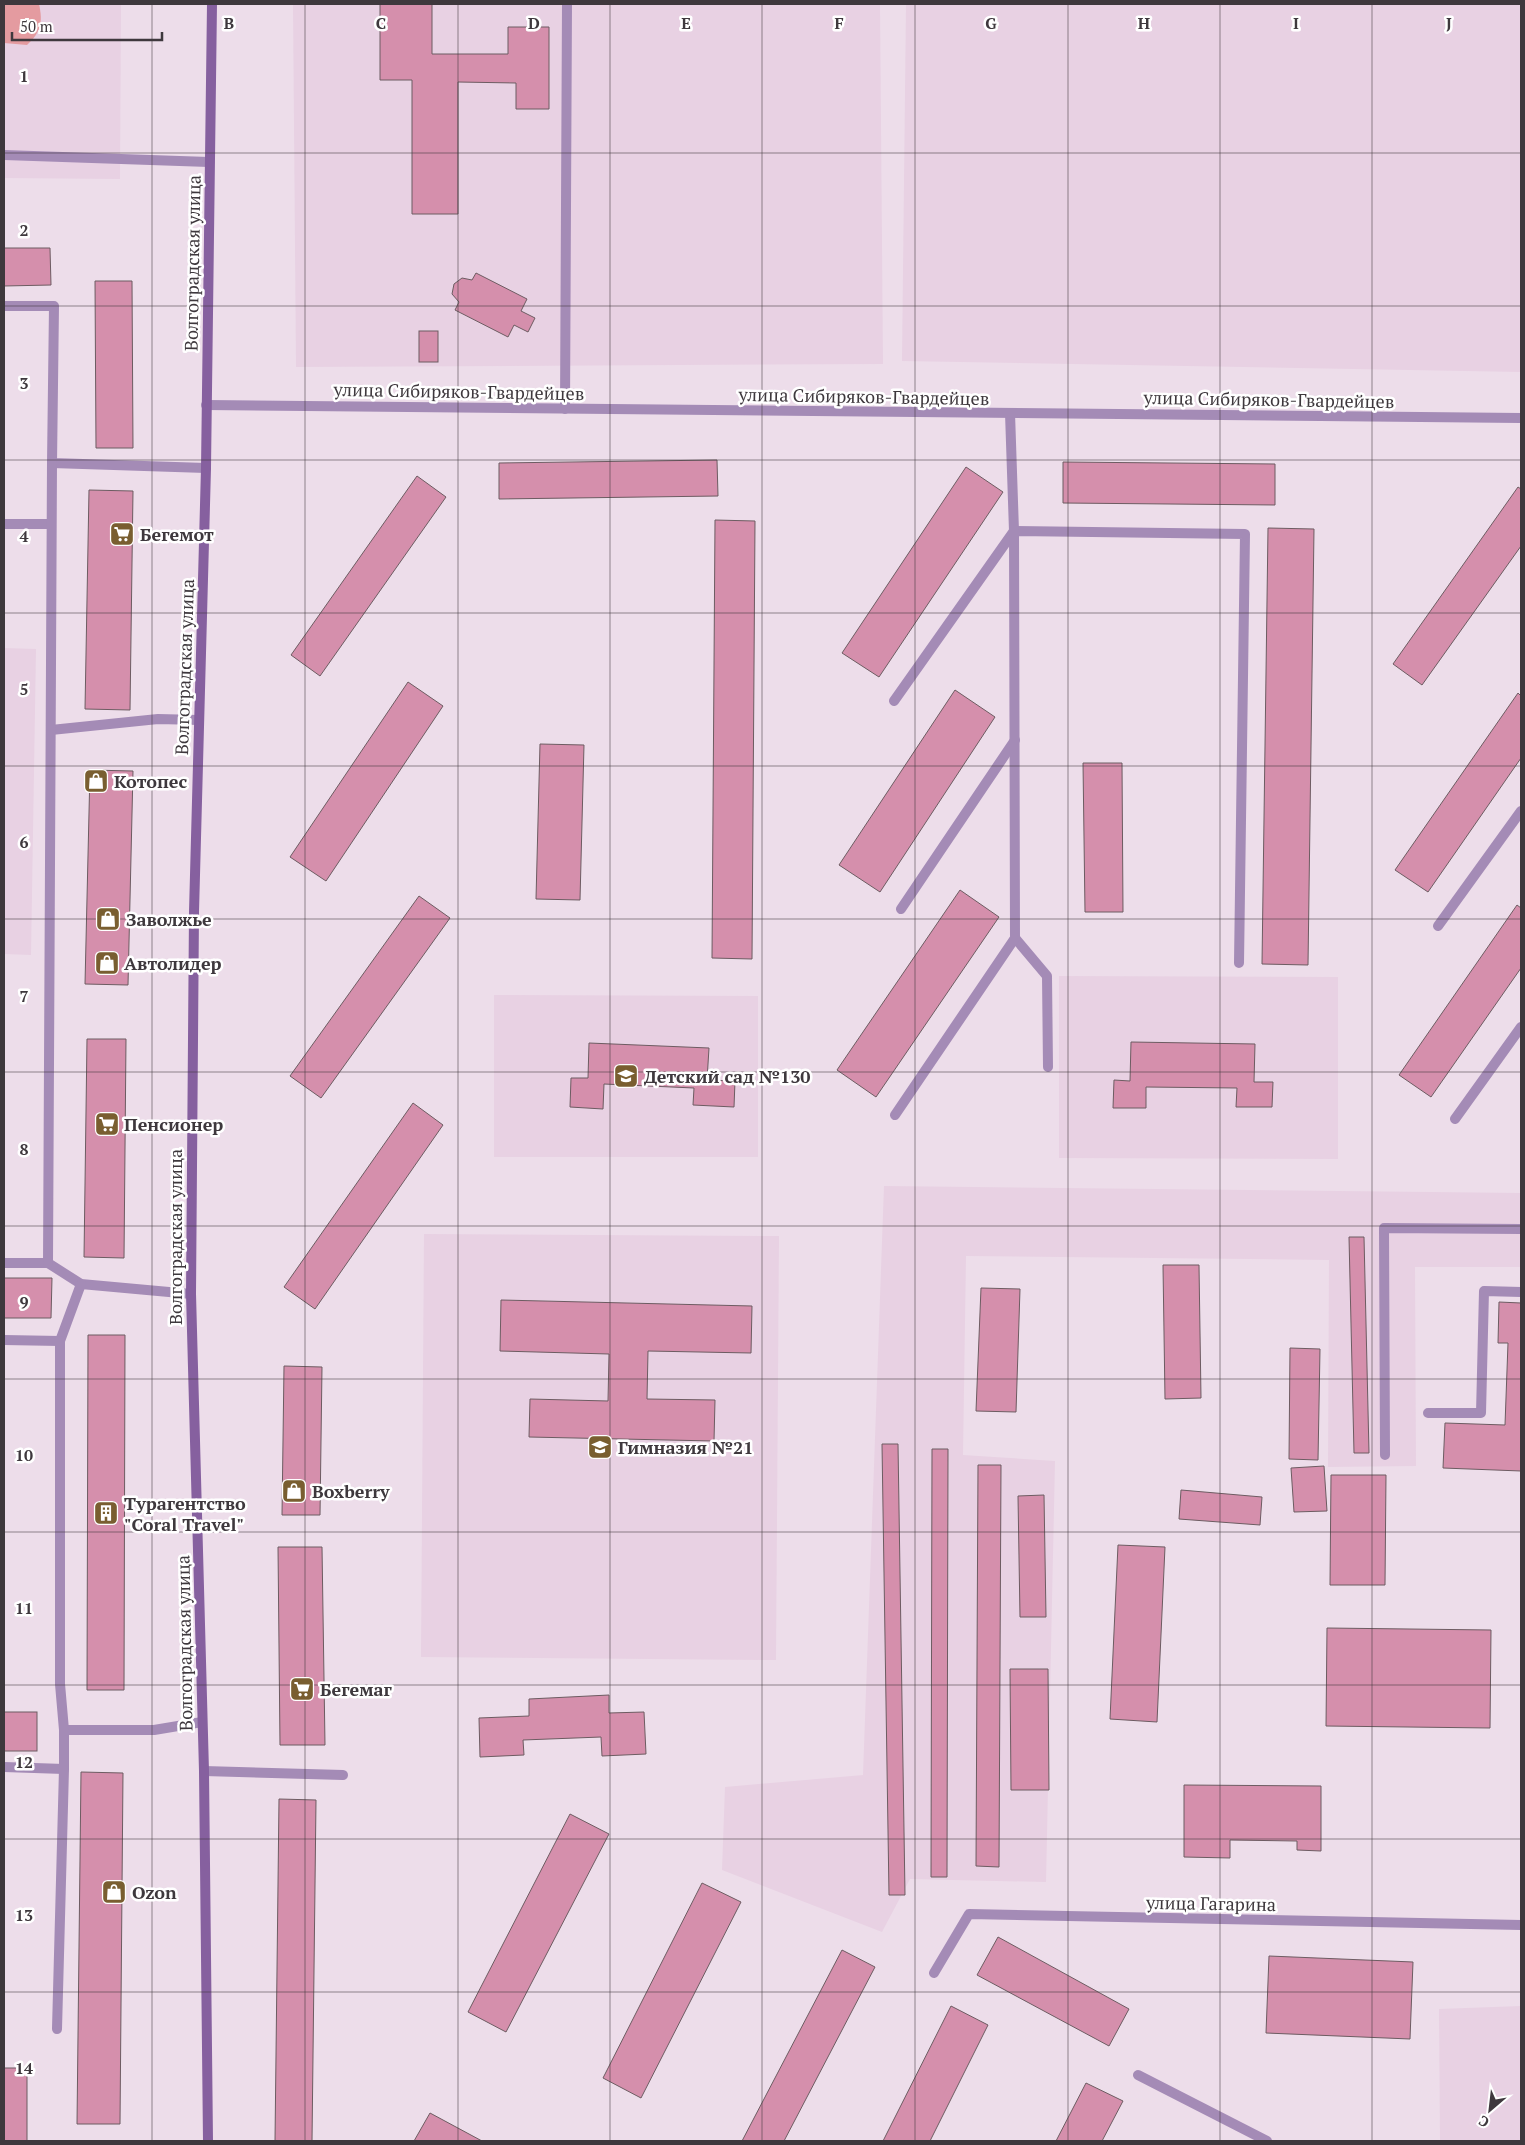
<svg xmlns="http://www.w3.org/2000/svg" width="1525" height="2145" font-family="'PT Serif',serif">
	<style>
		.built { fill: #e8d1e3 }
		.green { fill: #e49ba0 }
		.building { fill: #d58fac; stroke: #6d5c62 }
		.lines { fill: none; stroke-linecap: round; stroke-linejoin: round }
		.service { stroke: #a48bb6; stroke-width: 10 }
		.minor { stroke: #a48bb6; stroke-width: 10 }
		.tertiary { stroke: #a48bb6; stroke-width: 10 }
		.secondary { stroke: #86609f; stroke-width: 10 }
		.grid { fill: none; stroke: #3e383d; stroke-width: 1; stroke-opacity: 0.55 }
		.labels { text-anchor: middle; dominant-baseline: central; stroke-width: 5; stroke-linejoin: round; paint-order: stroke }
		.street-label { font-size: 18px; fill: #3e383d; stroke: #fff }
		.poi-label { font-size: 18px; font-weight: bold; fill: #3e383d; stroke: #fff; text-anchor: start }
		.grid-label { font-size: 16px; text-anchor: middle; font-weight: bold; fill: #3e383d; stroke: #fff; stroke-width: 5; stroke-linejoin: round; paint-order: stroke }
	</style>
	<rect width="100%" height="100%" fill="#edddea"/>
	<g class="built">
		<path d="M4 4H121L120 179 4 178Z"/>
		<path d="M293 4H880L883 364 296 367Z"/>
		<path d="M906 4H1521V372L902 361Z"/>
		<path d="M4 648 36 649 31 955 4 954Z"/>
		<path d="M1059 976 1338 977V1159L1059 1158Z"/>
		<path d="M494 995 758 996V1157H494Z"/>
		<path d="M884 1186 1521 1193V1267H1415L1416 1466 1328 1467 1329 1260 966 1256 963 1455 1055 1461 1046 1882 910 1879 882 1932 722 1870 725 1787 863 1775Z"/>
		<path d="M424 1234 779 1236 776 1660 421 1657Z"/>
		<path d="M1521 2006V2141H1440L1439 2009Z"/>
	</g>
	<path class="green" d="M4 4H39C43 22 41 32 27 45L4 43Z"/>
	<g class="building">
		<path d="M380 4H432V54H508V27H549V109H516V83L458 82V214H412V80H380Z"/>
		<path d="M4 248H50L51 285 4 286Z"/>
		<path d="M476 273 527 299 521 311 535 318 528 332 514 325 508 337 455 310 459 302 452 294 454 284 462 278 472 280Z"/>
		<path d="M95 281H132L133 448H96Z"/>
		<rect x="419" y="331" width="19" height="31"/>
		<path d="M717 460 718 496 499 499V463Z"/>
		<path d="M1063 462 1275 464V505L1063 503Z"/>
		<path d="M966 467 1003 492 879 677 842 653Z"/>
		<path d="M417 476 446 497 320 676 291 655Z"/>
		<path d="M1518 487 1521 489V546L1422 685 1393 664Z"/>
		<path d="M89 490 133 491 130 710 85 709Z"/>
		<path d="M715 520 755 521 752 959 712 958Z"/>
		<path d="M1268 528 1314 529 1308 965 1262 964Z"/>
		<path d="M408 682 443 706 326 881 290 857Z"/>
		<path d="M955 690 995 717 880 892 839 865Z"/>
		<path d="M1518 693 1521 696V758L1428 892 1395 870Z"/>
		<path d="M540 744 584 745 580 900 536 899Z"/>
		<path d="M1083 763H1122L1123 912H1085Z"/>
		<path d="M90 770 133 771 128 985 85 984Z"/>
		<path d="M960 890 999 917 876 1097 837 1070Z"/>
		<path d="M419 896 450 918 321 1098 290 1076Z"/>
		<path d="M1517 905 1521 908V968L1431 1097 1399 1075Z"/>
		<path d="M87 1039H126L124 1258 84 1257Z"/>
		<path d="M1131 1042 1255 1044 1254 1082H1273L1272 1107H1236L1237 1088 1146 1087V1108H1113L1114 1080 1130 1081Z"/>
		<path d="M589 1043 709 1048 707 1080 735 1081 734 1107 693 1105 694 1088 604 1084 603 1109 570 1107 571 1078H588Z"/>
		<path d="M413 1103 443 1125 315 1309 284 1287Z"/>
		<path d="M1349 1237H1364L1369 1453H1354Z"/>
		<path d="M1163 1265H1199L1201 1398 1165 1399Z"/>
		<path d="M4 1278H52L51 1318H4Z"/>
		<path d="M981 1288 1020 1289 1016 1412 976 1411Z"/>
		<path d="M501 1300 752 1306 751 1353 648 1351 647 1399 715 1400 714 1441 529 1437 530 1399 608 1401 609 1354 500 1351Z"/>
		<path d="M1499 1302 1521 1303V1471L1443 1468 1445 1423 1505 1425 1508 1343H1498Z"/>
		<path d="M88 1335H125L124 1690H87Z"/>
		<path d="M1290 1348 1320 1349 1318 1460 1289 1459Z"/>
		<path d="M284 1366 322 1367 320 1515H282Z"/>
		<path d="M882 1444H898L905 1895H889Z"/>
		<path d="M932 1449H948L947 1877H931Z"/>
		<path d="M978 1465H1001L999 1867 976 1866Z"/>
		<path d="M1324 1466 1327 1511 1294 1512 1291 1468Z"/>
		<path d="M1331 1475H1386L1385 1585H1330Z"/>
		<path d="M1181 1490 1262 1497 1260 1525 1179 1519Z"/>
		<path d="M1044 1495 1046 1617H1020L1018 1496Z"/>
		<path d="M1118 1545 1165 1547 1157 1722 1110 1719Z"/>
		<path d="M278 1547H322L325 1745H280Z"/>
		<path d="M1327 1628 1491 1630 1490 1728 1326 1726Z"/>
		<path d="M1010 1669H1048L1049 1790H1011Z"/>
		<path d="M609 1695V1713L644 1712 646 1754 602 1756 601 1737 523 1740 524 1755 480 1757 479 1718 529 1716V1699Z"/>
		<rect x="4" y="1712" width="33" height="39"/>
		<path d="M81 1772 123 1773 120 2124H77Z"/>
		<path d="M1184 1785 1321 1786V1851L1297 1850V1841L1230 1840V1858L1184 1857Z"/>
		<path d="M279 1799 316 1800 312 2141H275Z"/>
		<path d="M570 1814 609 1834 506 2032 468 2012Z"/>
		<path d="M702 1883 741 1902 641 2098 603 2078Z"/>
		<path d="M998 1937 1129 2009 1109 2046 977 1975Z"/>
		<path d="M842 1950 875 1967 784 2141H742Z"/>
		<path d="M1269 1956 1413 1962 1410 2039 1266 2033Z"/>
		<path d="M951 2006 988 2025 930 2141H883Z"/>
		<rect x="4" y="2068" width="23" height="73"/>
		<path d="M1086 2083 1123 2101 1102 2141H1056Z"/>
		<path d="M430 2113 482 2141H414Z"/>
	</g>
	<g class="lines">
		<g class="service">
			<path d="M4 155 209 162"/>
			<path d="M4 306H54L52 463 206 468"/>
			<path d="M565 409 567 4"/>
			<path d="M4 524H51"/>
			<path d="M894 701 1014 531 1245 534 1239 963"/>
			<path d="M51 730 158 719 199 720"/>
			<path d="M901 909 1015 740"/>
			<path d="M1438 926 1521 811"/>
			<path d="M1015 938 1047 976 1048 1067"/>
			<path d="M895 1115 1015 938 1014 531 1010 413"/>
			<path d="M1455 1119 1521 1027"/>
			<path d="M4 1263H48L81 1284 191 1294"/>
			<path d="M48 1263 52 463"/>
			<path d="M4 1340 60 1341 81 1284"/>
			<path d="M1428 1413H1481L1484 1291 1521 1292"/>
			<path d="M1385 1455 1384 1228 1521 1229"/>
			<path d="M64 1730H154L202 1722"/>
			<path d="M4 1767 64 1769"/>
			<path d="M204 1771 343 1775"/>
			<path d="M57 2029 64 1769V1730L60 1684V1341"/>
			<path d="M1138 2075 1267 2141"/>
		</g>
		<path class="minor" d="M934 1973 969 1914 1521 1925"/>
		<path class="tertiary" d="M206 405 1521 418"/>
		<path class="secondary" d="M208 2141 204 1771 191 1294 194 912 206 468 212 4"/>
	</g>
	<path class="grid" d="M152 4V2141M305 4V2141M458 4V2141M610 4V2141M762 4V2141M915 4V2141M1068 4V2141M1220 4V2141M1372 4V2141M4 153H1521M4 306H1521M4 460H1521M4 613H1521M4 766H1521M4 919H1521M4 1072H1521M4 1226H1521M4 1379H1521M4 1532H1521M4 1685H1521M4 1839H1521M4 1992H1521"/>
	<defs>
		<symbol id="supermarket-square" viewBox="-11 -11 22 22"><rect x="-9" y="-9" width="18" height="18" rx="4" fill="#795e30" stroke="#fff"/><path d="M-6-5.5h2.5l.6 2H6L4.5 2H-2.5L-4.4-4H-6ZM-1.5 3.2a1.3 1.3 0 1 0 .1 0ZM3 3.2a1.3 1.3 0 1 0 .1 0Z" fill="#fff"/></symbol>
		<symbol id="shop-square" viewBox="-11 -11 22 22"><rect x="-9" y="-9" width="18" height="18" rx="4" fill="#795e30" stroke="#fff"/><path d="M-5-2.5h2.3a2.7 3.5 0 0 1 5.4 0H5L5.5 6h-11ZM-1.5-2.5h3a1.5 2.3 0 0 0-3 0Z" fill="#fff"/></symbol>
		<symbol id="school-square" viewBox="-11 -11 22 22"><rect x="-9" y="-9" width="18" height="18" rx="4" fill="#795e30" stroke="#fff"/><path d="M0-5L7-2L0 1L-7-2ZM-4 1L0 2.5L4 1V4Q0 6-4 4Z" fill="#fff"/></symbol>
		<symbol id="building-square" viewBox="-11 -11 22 22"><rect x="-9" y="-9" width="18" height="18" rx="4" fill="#795e30" stroke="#fff"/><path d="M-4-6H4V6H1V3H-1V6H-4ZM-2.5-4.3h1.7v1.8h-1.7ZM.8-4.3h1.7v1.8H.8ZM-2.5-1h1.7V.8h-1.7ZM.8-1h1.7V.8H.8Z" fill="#fff"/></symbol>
	</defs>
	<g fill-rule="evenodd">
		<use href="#supermarket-square" x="108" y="520" width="28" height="28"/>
		<use href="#shop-square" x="82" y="767" width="28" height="28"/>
		<use href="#shop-square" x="94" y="905" width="28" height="28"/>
		<use href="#shop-square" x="93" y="949" width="28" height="28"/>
		<use href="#school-square" x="612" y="1062" width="28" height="28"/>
		<use href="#supermarket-square" x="93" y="1110" width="28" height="28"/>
		<use href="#school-square" x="586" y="1433" width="28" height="28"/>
		<use href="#shop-square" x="280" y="1477" width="28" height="28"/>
		<use href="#building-square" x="92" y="1499" width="28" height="28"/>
		<use href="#supermarket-square" x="288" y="1675" width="28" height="28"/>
		<use href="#shop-square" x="100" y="1878" width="28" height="28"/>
	</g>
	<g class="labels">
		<g class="street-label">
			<text transform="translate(192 263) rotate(-89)">Волгоградская улица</text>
			<text transform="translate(459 391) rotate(1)">улица Сибиряков-Гвардейцев</text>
			<text transform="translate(864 396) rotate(1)">улица Сибиряков-Гвардейцев</text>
			<text transform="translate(1269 399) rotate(1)">улица Сибиряков-Гвардейцев</text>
			<text transform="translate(184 667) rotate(-88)">Волгоградская улица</text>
			<text transform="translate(175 1237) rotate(-90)">Волгоградская улица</text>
			<text transform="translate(184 1643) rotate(-91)">Волгоградская улица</text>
			<text transform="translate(1211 1903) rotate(1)">улица Гагарина</text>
		</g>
		<g class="poi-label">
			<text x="140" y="534">Бегемот</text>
			<text x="114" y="781">Котопес</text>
			<text x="126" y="919">Заволжье</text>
			<text x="124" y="963">Автолидер</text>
			<text x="644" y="1076">Детский сад №130</text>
			<text x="124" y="1124">Пенсионер</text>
			<text x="618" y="1447">Гимназия №21</text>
			<text x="312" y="1491">Boxberry</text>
			<text x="124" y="1503">Турагентство<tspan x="124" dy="21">"Coral Travel"</tspan></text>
			<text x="320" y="1689">Бегемаг</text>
			<text x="132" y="1892">Ozon</text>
		</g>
	</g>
	<g class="grid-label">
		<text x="229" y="29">B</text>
		<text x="381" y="29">C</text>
		<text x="534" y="29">D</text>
		<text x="686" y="29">E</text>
		<text x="839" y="29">F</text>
		<text x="991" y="29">G</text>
		<text x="1144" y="29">H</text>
		<text x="1296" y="29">I</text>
		<text x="1449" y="29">J</text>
		<text x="24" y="82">1</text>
		<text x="24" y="236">2</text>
		<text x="24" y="389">3</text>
		<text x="24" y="542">4</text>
		<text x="24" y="695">5</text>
		<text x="24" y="848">6</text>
		<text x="24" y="1002">7</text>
		<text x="24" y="1155">8</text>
		<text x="24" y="1308">9</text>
		<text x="24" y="1461">10</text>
		<text x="24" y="1614">11</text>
		<text x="24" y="1768">12</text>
		<text x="24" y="1921">13</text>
		<text x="24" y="2074">14</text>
	</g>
	<rect width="1525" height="2145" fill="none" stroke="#3e383d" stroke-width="10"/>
	<g transform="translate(1490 2110) rotate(208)" stroke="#ffffff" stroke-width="4" paint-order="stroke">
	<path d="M0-4L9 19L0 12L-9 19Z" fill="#3e383d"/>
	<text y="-8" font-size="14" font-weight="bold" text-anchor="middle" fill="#3e383d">С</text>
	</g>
	<path d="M12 32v8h150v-8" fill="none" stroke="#3e383d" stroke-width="2.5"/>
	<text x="20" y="32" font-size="15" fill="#3e383d" stroke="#ffffff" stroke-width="4" paint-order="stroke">50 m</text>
</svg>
